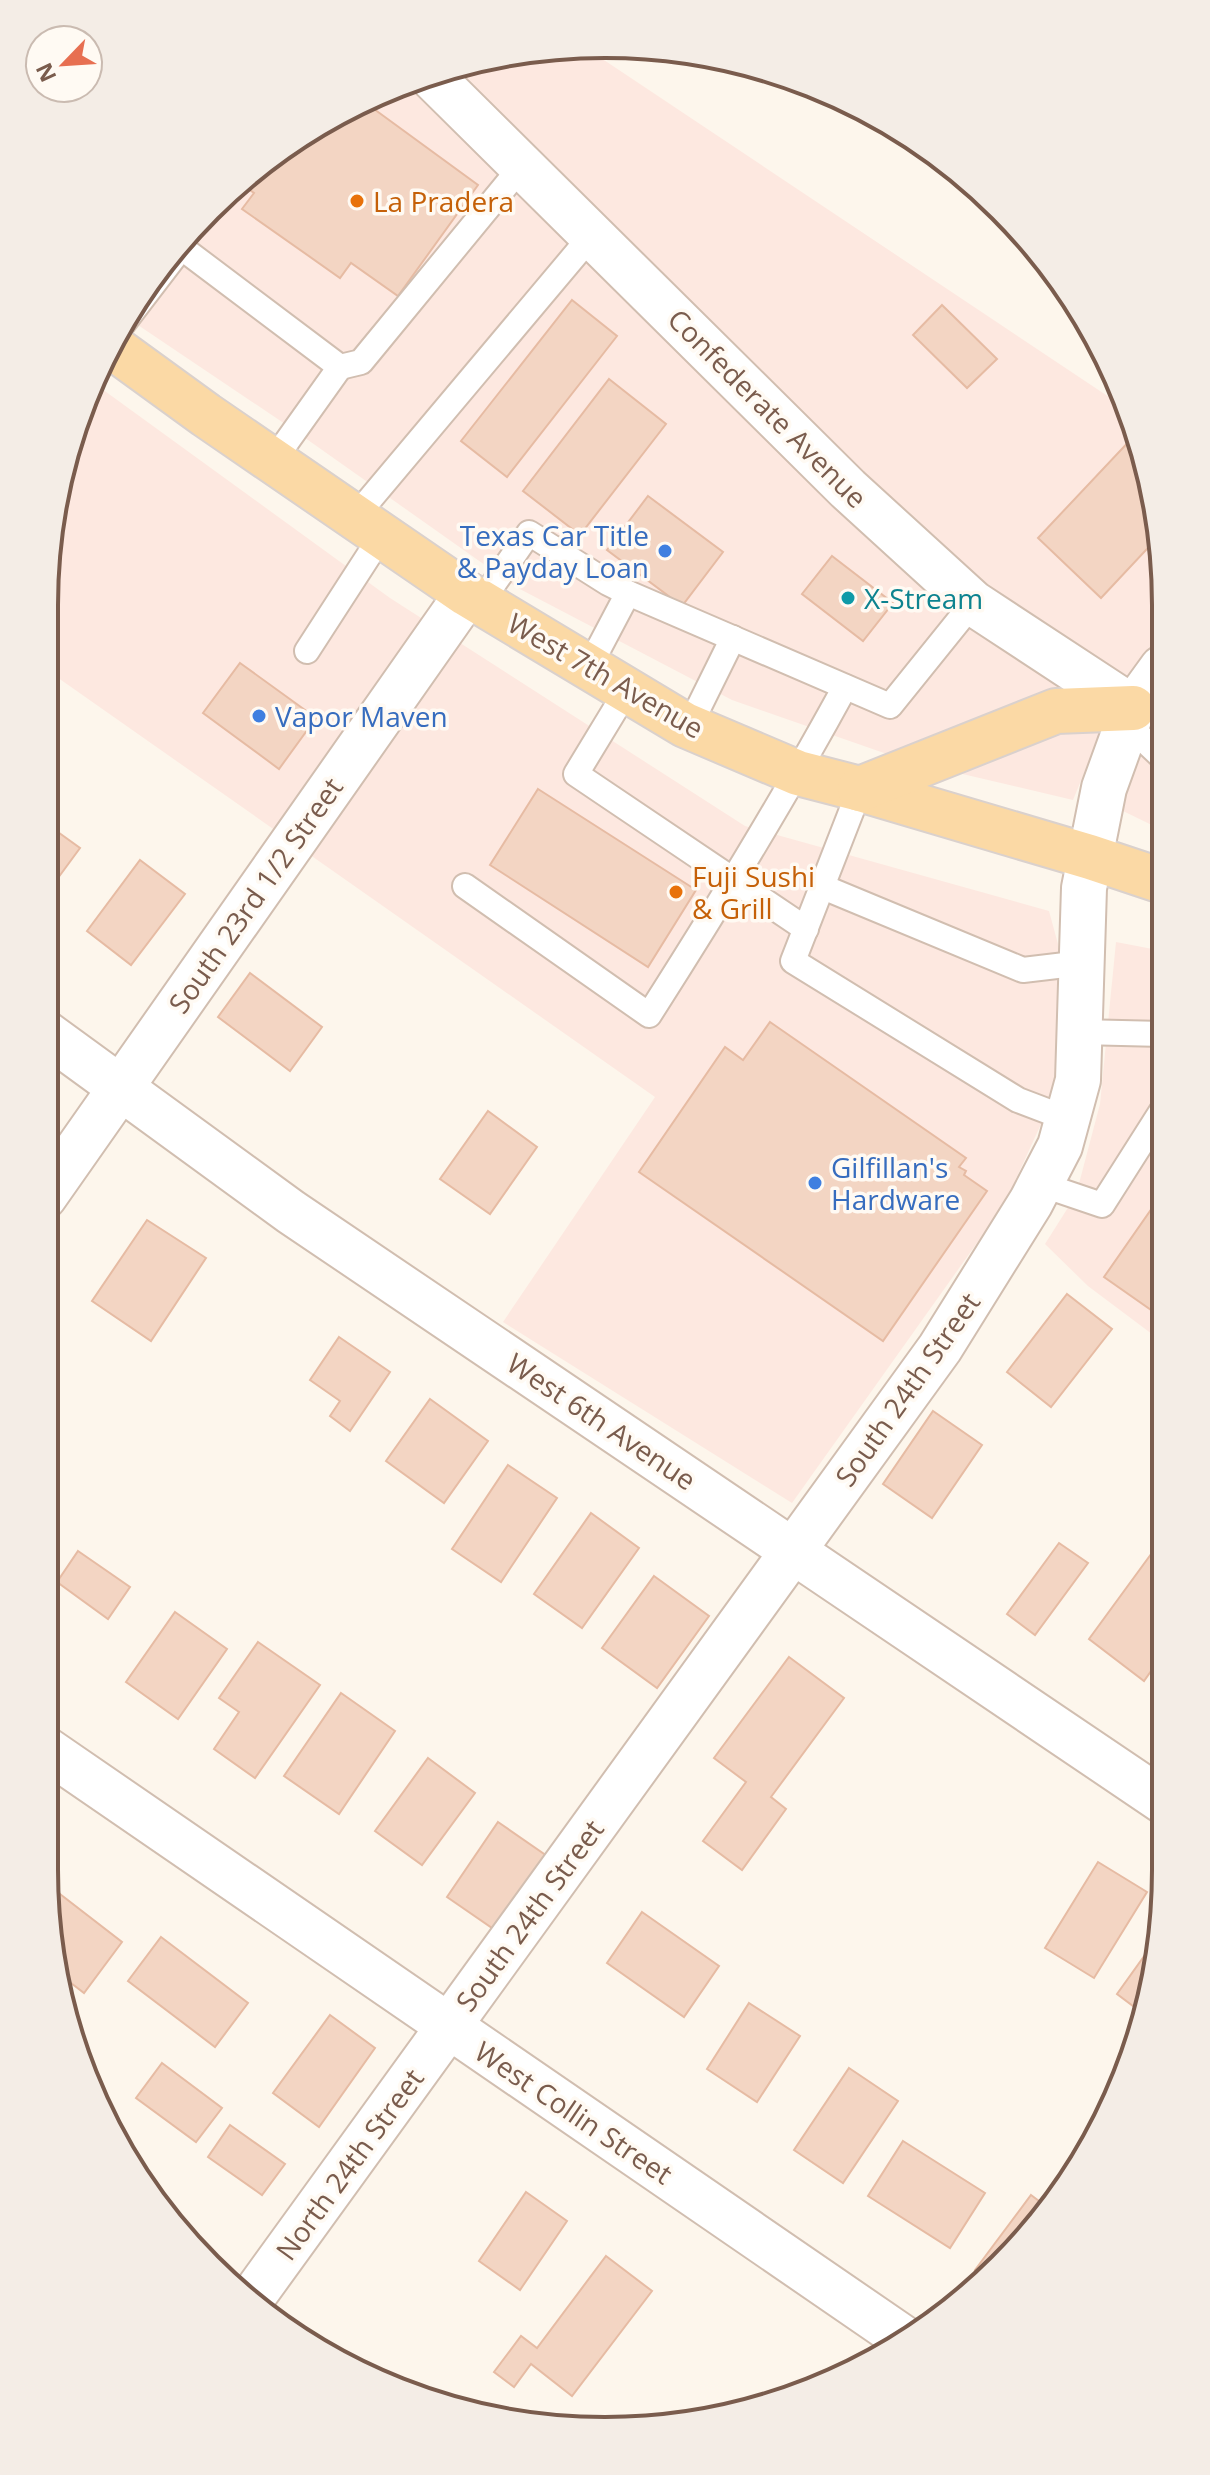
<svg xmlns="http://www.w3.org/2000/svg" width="1210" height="2475" font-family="'Open Sans',sans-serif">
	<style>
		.commercial { fill: #fde8e0 }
		.building { fill: #f3d5c3; stroke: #e6bba3; stroke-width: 2 }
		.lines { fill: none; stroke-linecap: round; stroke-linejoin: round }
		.service-casing { stroke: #d1beb0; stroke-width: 28 }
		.minor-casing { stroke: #d1beb0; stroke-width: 48 }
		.tertiary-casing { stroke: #d1beb0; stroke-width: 48 }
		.primary-casing { stroke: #dad1cd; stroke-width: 48 }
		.service { stroke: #fff; stroke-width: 24 }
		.minor { stroke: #fff; stroke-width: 44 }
		.tertiary { stroke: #fff; stroke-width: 44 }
		.primary { stroke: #fbd9a5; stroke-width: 44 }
		.food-dot { fill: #e8710a; stroke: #fffaf3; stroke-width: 3 }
		.shop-dot { fill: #3f7fe0; stroke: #fffaf3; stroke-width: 3 }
		.culture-dot { fill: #0f9aa8; stroke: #fffaf3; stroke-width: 3 }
		.labels { text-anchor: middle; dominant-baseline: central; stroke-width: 7; stroke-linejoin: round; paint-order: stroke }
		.food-label { font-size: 28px; fill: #c56008; stroke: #fffaf3; text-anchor: start }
		.street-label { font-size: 28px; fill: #7a5c4d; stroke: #fffaf3 }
		.shop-label { font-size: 28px; fill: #366cbe; stroke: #fffaf3; text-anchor: start }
		.culture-label { font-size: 28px; fill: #0d838f; stroke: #fffaf3; text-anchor: start }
		.rim { fill: none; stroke: #7a5c4d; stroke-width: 4 }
	</style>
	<rect width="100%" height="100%" fill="#fdf6ec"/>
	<g class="commercial">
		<path d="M583 46 1121 405 1130 415 1161 531 1162 636 1119 688 1073 800 907 761 732 700 516 587 291 428 126 317 139 293 209 208 294 138 391 87 496 55Z"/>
		<path d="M91 381 390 598 745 826 1049 911 1061 955 1058 1087 1004 1205 792 1503 503 1322 655 1097 44 668V605L55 495Z"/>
		<path d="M1162 704V830L1121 810 1135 761 1155 712Z"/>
		<path d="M1116 942 1163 951 1164 1343 1088 1286 1045 1244 1076 1195 1100 1104Z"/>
	</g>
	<g class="building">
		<path d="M363 101 478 185 398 296 351 263 340 278 242 209 254 193 240 183 294 138Z"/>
		<path d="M572 300 617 336 507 477 461 441Z"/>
		<path d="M942 305 997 359 967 388 913 335Z"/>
		<path d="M609 379 666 424 580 535 523 491Z"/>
		<path d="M1135 435 1161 534 1101 598 1038 538Z"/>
		<path d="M648 496 723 552 682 606 607 550Z"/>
		<path d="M832 556 893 603 863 641 802 594Z"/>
		<path d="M240 663 316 718 279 769 203 713Z"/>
		<path d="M538 789 696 890 648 967 490 865Z"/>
		<path d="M44 822 80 848 44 897Z"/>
		<path d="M140 860 185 894 131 965 87 931Z"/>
		<path d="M250 973 322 1027 290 1071 218 1017Z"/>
		<path d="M770 1022 966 1158 959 1167 966 1171 964 1175 987 1191 883 1341 639 1172 725 1047 743 1060Z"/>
		<path d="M488 1111 537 1147 490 1214 440 1179Z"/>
		<path d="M1164 1191V1319L1104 1277Z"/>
		<path d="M147 1220 206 1258 151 1341 92 1301Z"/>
		<path d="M1067 1294 1112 1329 1051 1407 1007 1372Z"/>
		<path d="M339 1337 390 1372 350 1431 330 1416 340 1401 310 1380Z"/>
		<path d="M430 1399 488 1441 444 1503 386 1461Z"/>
		<path d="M933 1411 982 1445 932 1518 883 1484Z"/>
		<path d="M508 1465 557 1498 501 1582 452 1549Z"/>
		<path d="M591 1513 639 1548 582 1628 534 1594Z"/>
		<path d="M1165 1535V1651L1144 1681 1089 1639Z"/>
		<path d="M1059 1543 1088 1563 1035 1635 1007 1614Z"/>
		<path d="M78 1551 130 1587 108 1619 57 1582Z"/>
		<path d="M654 1576 709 1616 657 1688 602 1648Z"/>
		<path d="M175 1612 227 1649 178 1719 126 1682Z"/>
		<path d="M258 1642 320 1685 255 1778 214 1749 239 1712 219 1698Z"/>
		<path d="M789 1657 844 1698 771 1797 786 1809 742 1870 703 1841 746 1782 714 1758Z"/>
		<path d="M341 1693 395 1731 339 1814 284 1776Z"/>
		<path d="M428 1758 475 1793 422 1865 375 1831Z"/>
		<path d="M498 1822 547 1856 495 1930 447 1897Z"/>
		<path d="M1098 1862 1147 1892 1094 1978 1045 1948Z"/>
		<path d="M47 1884 122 1942 84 1993 62 1976Z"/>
		<path d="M642 1912 719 1966 684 2017 607 1963Z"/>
		<path d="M1160 1934 1155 1980 1145 2015 1117 1994Z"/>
		<path d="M161 1937 248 2003 215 2047 128 1981Z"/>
		<path d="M749 2003 800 2036 757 2102 707 2069Z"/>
		<path d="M330 2015 375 2048 319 2127 273 2093Z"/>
		<path d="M162 2063 222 2108 196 2142 136 2098Z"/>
		<path d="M849 2068 898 2101 843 2183 794 2150Z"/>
		<path d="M230 2125 285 2164 262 2195 208 2157Z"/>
		<path d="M903 2141 985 2193 950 2248 868 2196Z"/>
		<path d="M526 2192 567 2221 520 2290 479 2261Z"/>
		<path d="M1031 2195 1047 2207 1026 2240 986 2279 975 2270Z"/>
		<path d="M606 2256 652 2291 572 2396 531 2364 514 2387 494 2372 521 2336 537 2348Z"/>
	</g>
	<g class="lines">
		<defs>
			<g id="service">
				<path d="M178 245 340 367 273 461"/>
				<path d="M122 325 181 248"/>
				<path d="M340 367 361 362 522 166"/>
				<path d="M355 517 592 235"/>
				<path d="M481 602 529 533 608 583 628 593 890 706 973 603"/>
				<path d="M307 651 382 535"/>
				<path d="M589 667 628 593"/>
				<path d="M627 690 576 774 806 929"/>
				<path d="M1127 724 1162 757"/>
				<path d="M689 727 733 638"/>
				<path d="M860 789 793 961 1018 1100 1068 1119"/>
				<path d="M465 886 649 1015C718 907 784 799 845 687"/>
				<path d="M823 887 1023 970 1082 963"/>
				<path d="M1080 1032 1163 1034"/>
				<path d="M1040 1184 1102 1205 1163 1109"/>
			</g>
			<g id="minor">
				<path d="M430 75 848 489 973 603 1133 708"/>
				<path d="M44 1032 291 1212 1166 1803"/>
				<path d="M44 1197 467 594"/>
				<path d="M44 1748 906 2340"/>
			</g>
			<path id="tertiary" d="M249 2302 940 1348 1031 1202 1060 1146 1078 1080 1084 888 1104 788 1133 708 1162 668"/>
			<g id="primary">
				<path d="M111 346 206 415 467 594 685 725 798 773 860 789 1090 857 1162 881"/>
				<path d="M860 789 1056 711 1133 708"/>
			</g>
		</defs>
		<use href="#service" class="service-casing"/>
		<use href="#minor" class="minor-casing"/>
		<use href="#tertiary" class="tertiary-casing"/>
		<use href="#primary" class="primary-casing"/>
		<use href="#service" class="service"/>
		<use href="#minor" class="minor"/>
		<use href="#tertiary" class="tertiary"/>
		<use href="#primary" class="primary"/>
	</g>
	<g class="food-dot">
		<circle cx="357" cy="201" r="8"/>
		<circle cx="676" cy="892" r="8"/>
	</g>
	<g class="shop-dot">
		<circle cx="665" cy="551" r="8"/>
		<circle cx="259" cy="716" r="8"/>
		<circle cx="815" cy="1183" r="8"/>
	</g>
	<circle class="culture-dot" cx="848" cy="598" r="8"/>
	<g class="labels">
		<g class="food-label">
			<text x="373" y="201">La Pradera</text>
			<text x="692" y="876">Fuji Sushi<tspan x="692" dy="32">&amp; Grill</tspan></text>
		</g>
		<g class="street-label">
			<text transform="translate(768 408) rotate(45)">Confederate Avenue</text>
			<text transform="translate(606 675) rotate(30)">West 7th Avenue</text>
			<text transform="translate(255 895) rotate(-55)">South 23rd 1/2 Street</text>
			<text transform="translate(907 1389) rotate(-55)">South 24th Street</text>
			<text transform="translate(602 1421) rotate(34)">West 6th Avenue</text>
			<text transform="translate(529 1915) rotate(-54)">South 24th Street</text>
			<text transform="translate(574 2112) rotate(34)">West Collin Street</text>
			<text transform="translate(349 2164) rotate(-54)">North 24th Street</text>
		</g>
		<g class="shop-label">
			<text x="649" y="535" text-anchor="end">Texas Car Title<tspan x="649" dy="32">&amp; Payday Loan</tspan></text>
			<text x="275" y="716">Vapor Maven</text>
			<text x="831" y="1167">Gilfillan's<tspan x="831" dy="32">Hardware</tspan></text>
		</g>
		<g class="culture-label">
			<text x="864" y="598">X-Stream</text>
		</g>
	</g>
	<path d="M0 0H1210V2475H0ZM605 58H605A547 547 0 0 1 1152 605V1870A547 547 0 0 1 605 2417H605A547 547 0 0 1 58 1870V605A547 547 0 0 1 605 58Z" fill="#f4ede6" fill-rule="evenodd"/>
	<path class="rim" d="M605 58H605A547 547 0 0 1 1152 605V1870A547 547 0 0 1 605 2417H605A547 547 0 0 1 58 1870V605A547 547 0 0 1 605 58Z"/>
	<g transform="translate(64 64) rotate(245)"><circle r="38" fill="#fffaf3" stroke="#cabbb1" stroke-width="2"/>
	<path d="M0-6L14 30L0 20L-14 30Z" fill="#e76f51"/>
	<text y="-12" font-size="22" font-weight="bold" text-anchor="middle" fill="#7a5c4d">N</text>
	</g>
</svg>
